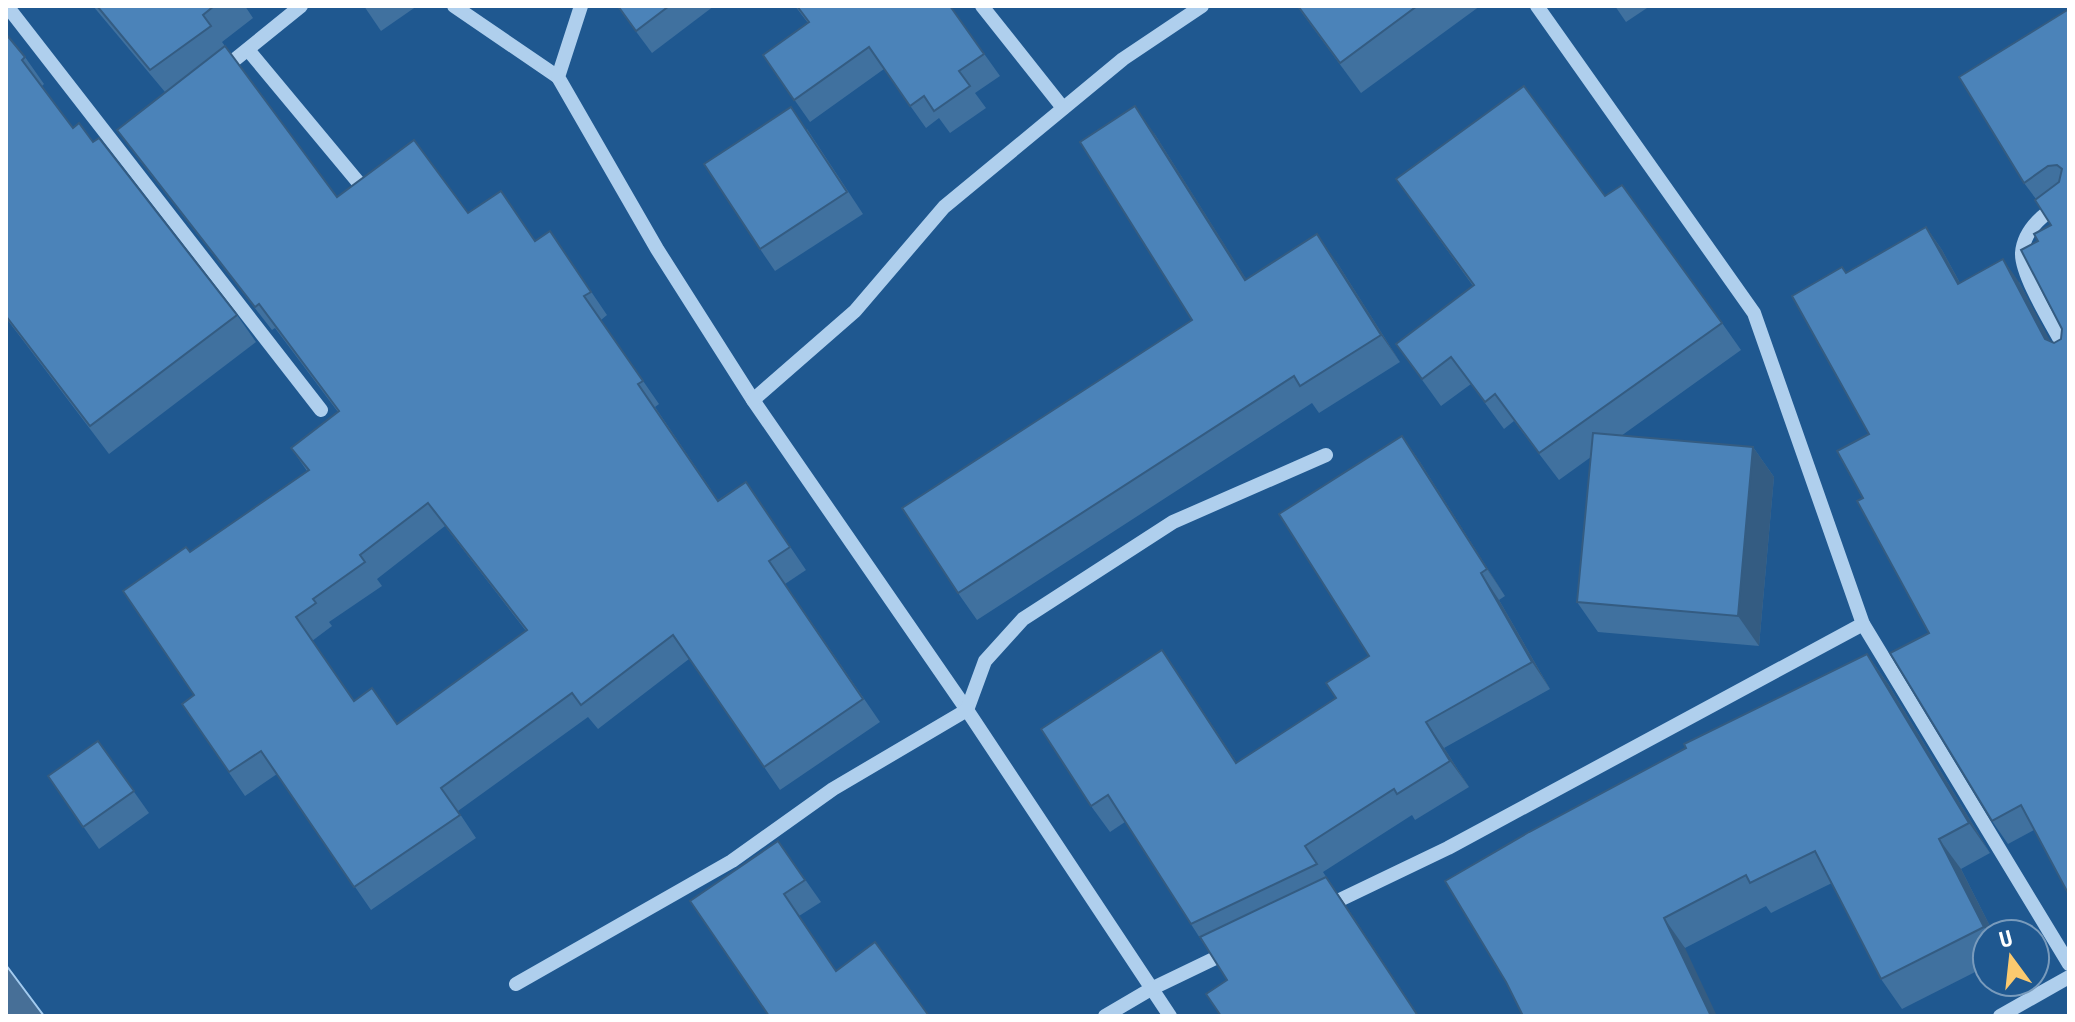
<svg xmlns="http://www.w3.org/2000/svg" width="2075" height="1022" font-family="'Roboto Condensed',sans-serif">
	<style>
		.water { fill: #476f97; stroke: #a3cbef; stroke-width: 2 }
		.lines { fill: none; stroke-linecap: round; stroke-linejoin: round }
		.minor { stroke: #afcfed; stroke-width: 14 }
		.wall { fill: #40719f; fill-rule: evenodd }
		.shaded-wall { fill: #345c82 }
		.building { fill: #4b83b9; stroke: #345c82; stroke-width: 2; fill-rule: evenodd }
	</style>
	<rect width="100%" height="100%" fill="#1f5890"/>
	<path class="water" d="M6 965 44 1016H6Z"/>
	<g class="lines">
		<g class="minor">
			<path d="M7 6 321 410"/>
			<path d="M454 6 558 77"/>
			<path d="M581 6 558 77 657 249 753 400 967 710 1170 1016"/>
			<path d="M982 6 1063 108"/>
			<path d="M1537 6 1754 313 1863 624 2069 964"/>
			<path d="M249 51 363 188"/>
			<path d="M222 70 301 6"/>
			<path d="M2069 197C2050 210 2024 226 2022 253 2021 277 2057 332 2069 356"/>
			<path d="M753 400 855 311 944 207 1123 59 1202 6"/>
			<path d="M1325 907 1448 848 1863 624"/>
			<path d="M516 984 732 861 833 789 967 710 985 661 1023 619 1173 522 1326 455"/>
			<path d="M1105 1016 1151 989 1230 951"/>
			<path d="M2000 1016 2069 977"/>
		</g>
	</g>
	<g class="wall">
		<path d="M93 6H245L253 18 222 42 337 197 468 213 536 241 550 231 607 315 601 320 659 404 655 407 718 500 746 482 806 570 785 584 880 722 780 790 689 659 598 729 588 717 458 811 476 838 371 910 277 774 245 796 182 704 194 695 190 552 307 471 291 448 338 412 275 328 272 330 134 153 117 130 165 92ZM445 526 526 631 397 724 354 701 312 641 332 626 329 622 382 586 377 579Z"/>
		<path d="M364 6H417L381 31Z"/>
		<path d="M617 6H714L652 53Z"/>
		<path d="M795 6H950L1000 76 975 93 986 108 950 133 939 118 926 128 884 69 810 122 763 55 808 23Z"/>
		<path d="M1297 6H1480L1361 93Z"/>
		<path d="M1615 6H1650L1626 22Z"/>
		<path d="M2069 9V895L2034 830 2008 844 1992 821 1929 633 1863 498 1869 434 1846 273 1926 227 1942 250 1960 283 2019 282 2050 342 2054 343 2061 339 2062 329 2038 241 2051 225 2036 199 2024 183Z"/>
		<path d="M6 34 25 57 44 84 42 86 73 128 93 142 237 315 256 342 109 454 6 318Z"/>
		<path d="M807 129 863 214 775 271 760 249Z"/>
		<path d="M1154 133 1246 279 1336 261 1400 362 1319 413 1312 403 977 620 958 593 1192 320Z"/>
		<path d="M1396 179 1605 196 1722 323 1741 350 1621 436 1753 447 1774 477 1759 646 1598 632 1577 602 1591 457 1559 480 1514 421 1504 429 1471 384 1441 406 1396 344 1473 286Z"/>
		<path d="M1402 436 1420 462 1505 596 1499 600 1550 689 1444 748 1469 787 1415 820 1412 815 1323 872 1335 890 1227 980 1125 822 1110 832 1091 806 1162 650 1237 763 1336 698 1369 656Z"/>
		<path d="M1867 654 1888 684 1990 853 1961 869 1994 934H1987V966L1902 1009 1881 979 1832 883 1771 913 1766 906 1685 948 1529 832Z"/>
		<path d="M98 741 149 813 99 849 48 776Z"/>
		<path d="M778 841 821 902 799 916 836 971 929 1016H769Z"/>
	</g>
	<g class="shaded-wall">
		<path d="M1135 106 1154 133 1264 307 1245 280Z"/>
		<path d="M1926 227 1942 250 1973 307 1958 284Z"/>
		<path d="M1317 234 1336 261 1400 362 1381 335Z"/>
		<path d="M2003 259 2019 282 2061 361 2045 339Z"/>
		<path d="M1402 436 1420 462 1505 596 1487 569Z"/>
		<path d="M1753 447 1774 477 1759 646 1738 616Z"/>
		<path d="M1481 573 1499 600 1550 689 1532 662Z"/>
		<path d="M1162 650 1180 676 1255 790 1236 763Z"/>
		<path d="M1867 654 1888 684 1990 853 1969 823Z"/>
		<path d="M1426 722 1444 748 1469 787 1450 761Z"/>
		<path d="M1939 839 1961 869 1994 934H1989L1984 927Z"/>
		<path d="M1326 877 1347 907 1419 1016H1418Z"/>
		<path d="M1664 918 1685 948 1717 1016H1711Z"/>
	</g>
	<g class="building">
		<path d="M97 6H214L203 15 211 26 150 70Z"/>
		<path d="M618 6H669L636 31Z"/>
		<path d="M797 6H950L984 54 959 71 970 86 934 111 924 96 910 106 869 47 794 100 763 55 809 22Z"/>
		<path d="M1298 6H1417L1340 63Z"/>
		<path d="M2069 9V895L2021 805 1992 821 1890 653 1929 633 1857 501 1863 498 1837 451 1869 434 1792 296 1842 267 1846 273 1926 227 1958 284 2003 259 2045 339 2054 343 2061 339 2062 329 2021 250 2038 241 2034 234 2051 225 2035 200 2059 182 2062 169 2057 165 2048 166 2024 183 1959 77Z"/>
		<path d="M6 34 25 57 22 60 73 128 79 123 93 142 99 138 237 315 90 426 6 316Z"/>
		<path d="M225 46 337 197 414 140 468 213 501 191 535 241 550 231 591 292 584 296 643 381 638 384 718 501 746 482 790 547 769 561 863 699 764 767 673 635 581 705 572 693 441 788 460 815 354 887 261 751 229 772 182 704 194 695 123 591 186 547 190 552 309 470 291 448 339 411 259 304 255 307 117 130ZM428 503 527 630 397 724 372 688 354 701 296 617 316 603 313 599 365 562 360 555Z"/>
		<path d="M1524 86 1605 196 1622 185 1722 323 1539 453 1495 394 1485 402 1451 357 1422 379 1396 344 1474 285 1396 179Z"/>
		<path d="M1135 106 1245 280 1317 234 1381 335 1300 386 1294 376 958 593 902 508 1192 320 1080 142Z"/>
		<path d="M791 107 847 192 760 249 704 164Z"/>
		<path d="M1593 433 1753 447 1738 616 1577 602Z"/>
		<path d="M1402 436 1487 569 1481 573 1532 662 1426 722 1450 761 1397 794 1394 789 1305 846 1317 864 1191 924 1108 795 1091 806 1041 729 1162 650 1236 763 1336 698 1326 683 1369 656 1279 514Z"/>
		<path d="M1867 654 1969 823 1939 839 1984 927 1881 979 1815 851 1750 883 1746 875 1664 918 1711 1016H1523L1506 982 1445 881 1529 832 1686 748 1684 744Z"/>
		<path d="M98 741 134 791 83 827 48 776Z"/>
		<path d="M778 841 805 880 784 894 836 971 875 942 929 1016H769L690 901Z"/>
		<path d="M1326 877 1418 1016H1221L1206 994 1227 980 1200 937Z"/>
	</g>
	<rect width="2075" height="1022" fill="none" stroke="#ffffff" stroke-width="16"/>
	<g transform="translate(2011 958) rotate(345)"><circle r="38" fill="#1f5890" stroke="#799bbc" stroke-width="2"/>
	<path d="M0-6L14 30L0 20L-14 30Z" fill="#fbca6f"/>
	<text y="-12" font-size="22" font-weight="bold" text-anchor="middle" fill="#ffffff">U</text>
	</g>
</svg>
